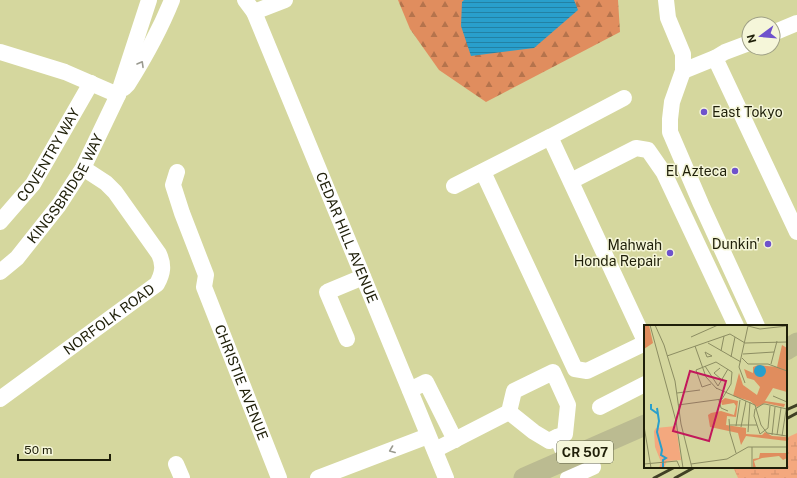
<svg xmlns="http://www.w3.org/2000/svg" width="797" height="478" font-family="'Public Sans',sans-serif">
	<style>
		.forest { fill: url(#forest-firs) }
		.wetland { fill: url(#wetland-marsh) }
		.water { fill: url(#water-rules) }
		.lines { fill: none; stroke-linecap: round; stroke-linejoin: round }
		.minor { stroke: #fff; stroke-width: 16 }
		.major { stroke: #bbbb91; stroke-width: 21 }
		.rail { stroke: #404024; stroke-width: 3 }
		.oneway { stroke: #9a9a90 }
		.poi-dot { fill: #6e52cc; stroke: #f5f6d9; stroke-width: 1.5 }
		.labels { text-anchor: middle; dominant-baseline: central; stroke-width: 3; stroke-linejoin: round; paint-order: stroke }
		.shield { fill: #f5f6d9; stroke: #5f6047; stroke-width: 1 }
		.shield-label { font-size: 13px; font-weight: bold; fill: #1f1f09 }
		.poi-label { font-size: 14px; fill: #1f1f09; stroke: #f5f6d9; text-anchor: end }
		.street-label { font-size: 14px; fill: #1f1f09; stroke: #f5f6d9 }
		.inset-river { fill: none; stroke: #299fcc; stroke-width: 2 }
		.inset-road { fill: none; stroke: #8c8d62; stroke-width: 1 }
		.view { fill: #c2185b; fill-opacity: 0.15; stroke: #c2185b; stroke-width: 2 }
		.inset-edge { fill: none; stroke: #1f1f09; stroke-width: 2 }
	</style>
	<defs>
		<pattern id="forest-firs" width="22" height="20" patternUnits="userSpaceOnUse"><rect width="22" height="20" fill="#e08d5e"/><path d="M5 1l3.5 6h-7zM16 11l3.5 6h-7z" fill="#b5734c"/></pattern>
		<pattern id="wetland-marsh" width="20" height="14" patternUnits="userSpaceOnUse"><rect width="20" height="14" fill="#f4a87e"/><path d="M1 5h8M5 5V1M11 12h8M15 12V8" fill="none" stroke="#d1906c"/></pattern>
		<pattern id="water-rules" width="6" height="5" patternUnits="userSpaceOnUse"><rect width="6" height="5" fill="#299fcc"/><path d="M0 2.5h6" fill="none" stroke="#2381a4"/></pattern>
	</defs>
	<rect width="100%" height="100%" fill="#d5d79e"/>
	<path class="forest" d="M398 0H618L620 32 486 102 439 70 410 29Z"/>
	<path class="wetland" d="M797 433V478H738L733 467H786V438Z"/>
	<path class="water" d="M464 0H574L578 10 534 48 471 56 461 26 462 2Z"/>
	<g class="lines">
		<g class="minor">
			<path id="s1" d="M245 0 254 12 446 478"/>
			<path d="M666 0 668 18 683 54V71L672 102 670 119V132L701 204 757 326"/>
			<path d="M254 12 285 0"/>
			<path d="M773 33 797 23"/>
			<path d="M749 43 725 52 715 58 797 232"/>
			<path d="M0 52 65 72 118 95"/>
			<path d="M683 71 715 58"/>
			<path d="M124 88 128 84C145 57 160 30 172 0"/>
			<path d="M550 137 624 98"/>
			<path id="s2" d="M177 172 173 185 182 213 206 275 204 287 279 478"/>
			<path d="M483 172 575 369 587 371 645 343"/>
			<path d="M571 181 636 148 648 150 664 173 736 326"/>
			<path d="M454 186 550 137 645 341"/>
			<path id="s3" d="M0 222 33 184 91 83"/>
			<path id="s4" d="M0 272 17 258 59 205 83 168 118 95 149 0"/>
			<path d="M347 339 327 292 363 277"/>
			<path d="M410 390 426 382 455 440"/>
			<path id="s5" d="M0 399 157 284C163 273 164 265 159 254L115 192 106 183 83 168"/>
			<path d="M600 407 645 384"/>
			<path d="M509 412 534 432 549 441 557 437"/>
			<path d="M435 450 509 412 514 391 553 372 568 405 565 434 557 437 567 460"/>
			<path d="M176 464 182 478"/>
			<path d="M318 478 428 436"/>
			<path d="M568 478 593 467"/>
		</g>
		<g class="major">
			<path d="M786 350 797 343"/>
			<path d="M524 478 645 425"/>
		</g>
		<g class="rail">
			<path d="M786 410 797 405"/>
			<path d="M786 419 797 413"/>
			<path d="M654 478 675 467"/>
			<path d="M675 478 695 467"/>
		</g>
	</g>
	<defs><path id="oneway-chevron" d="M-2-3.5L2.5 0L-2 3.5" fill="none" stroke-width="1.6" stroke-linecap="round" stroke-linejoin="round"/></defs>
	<g class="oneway">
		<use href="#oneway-chevron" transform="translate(141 64) rotate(-60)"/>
		<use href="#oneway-chevron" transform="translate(392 450) rotate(159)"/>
	</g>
	<g class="poi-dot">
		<circle cx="704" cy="112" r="4"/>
		<circle cx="735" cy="171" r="4"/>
		<circle cx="768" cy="244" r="4"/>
		<circle cx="670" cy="253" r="4"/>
	</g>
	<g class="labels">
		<rect class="shield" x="557" y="441" width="56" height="22" rx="3"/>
		<g class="shield-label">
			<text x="585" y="452">CR 507</text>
		</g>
		<g class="poi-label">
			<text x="712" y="112" text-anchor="start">East Tokyo</text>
			<text x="727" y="171">El Azteca</text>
			<text x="760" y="244">Dunkin'</text>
			<text x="662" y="245">Mahwah<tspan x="662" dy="16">Honda Repair</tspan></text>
		</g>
		<g class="street-label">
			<text stroke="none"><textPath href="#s3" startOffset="83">COVENTRY WAY</textPath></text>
			<text stroke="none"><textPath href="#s4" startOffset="107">KINGSBRIDGE WAY</textPath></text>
			<text stroke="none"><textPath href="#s1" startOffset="259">CEDAR HILL AVENUE</textPath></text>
			<text stroke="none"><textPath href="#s5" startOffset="135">NORFOLK ROAD</textPath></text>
			<text stroke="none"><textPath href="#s2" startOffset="224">CHRISTIE AVENUE</textPath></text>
		</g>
	</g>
	<g transform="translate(644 325)">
		<rect width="143" height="143" fill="#d5d79e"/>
		<path d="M0 0H5L9 18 0 24ZM138 20 143 23V67L129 63 121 76 141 79 140 82 121 78 113 82 106 76 89 71 95 48 99 60 113 70 116 62 110 55 103 53 100 44 109 48V42L114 40 133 42ZM81 73 94 76 92 92 83 91 82 100 102 103V109L118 110 121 107 128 111 143 112V116L102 111 97 120 94 108 66 102 64 90 67 88 77 86 90 90 92 81 90 78 78 80 77 76ZM116 128H143V133L139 135 135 131 118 133 110 136 112 143H109V134L115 133Z" fill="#e08d5e"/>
		<path d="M32 101 37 135 23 136 20 143H15L17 137 11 122 10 106 12 103Z" fill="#f4a87e"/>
		<path d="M110 46a6 6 0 1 1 12 0a6 6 0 1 1-12 0Z" fill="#299fcc"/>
		<path class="inset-river" d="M7 79V84L14 89M13 83 15 96 13 107 18 125 17 130 22 133 19 135V143"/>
		<path class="inset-road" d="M6 0 32 96 39 143M11 0 20 20 31 56 37 99 48 143M104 1 116 4 143 1M47 12 74 0M64 18 97 37M51 21 62 52 73 64M77 26 80 11M61 27 68 31 63 32ZM99 29 130 27M23 31 86 9 101 18 143 17M87 32 91 12M98 33 104 39H124L143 46M127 39 133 16M61 41 74 61M76 43 70 48 78 55M101 58 95 42 104 1M74 61 84 44M72 63 111 80 117 100 123 108 143 111M33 68 56 65M129 71 143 77M75 75 77 83 84 86M34 80 78 74 87 59 88 47 72 37 52 45 58 62 67 59M126 81 124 103 116 109 110 91 111 84 119 79H121L143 84M85 94 86 108 92 128M86 100H113M0 101 7 143M92 101 96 75M97 102 102 76M104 107 106 77M128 110 131 82M133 110 137 83M138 111 143 79M108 122V143M0 139 33 136 36 143M47 139 83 134 104 122H143"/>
		<path class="view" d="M46 46 82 56 65 116 29 106Z"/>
		<rect width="143" height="143" class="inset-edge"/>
	</g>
	<g transform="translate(761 36) rotate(254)"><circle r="19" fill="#f5f6d9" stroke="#9fa086"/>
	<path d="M0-3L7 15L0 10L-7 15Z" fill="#6e52cc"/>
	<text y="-6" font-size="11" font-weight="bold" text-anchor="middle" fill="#1f1f09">N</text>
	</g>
	<path d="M18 454v6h92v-6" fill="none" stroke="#1f1f09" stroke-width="2"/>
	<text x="24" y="454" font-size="12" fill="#1f1f09" stroke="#f5f6d9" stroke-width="3" paint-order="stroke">50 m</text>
</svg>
